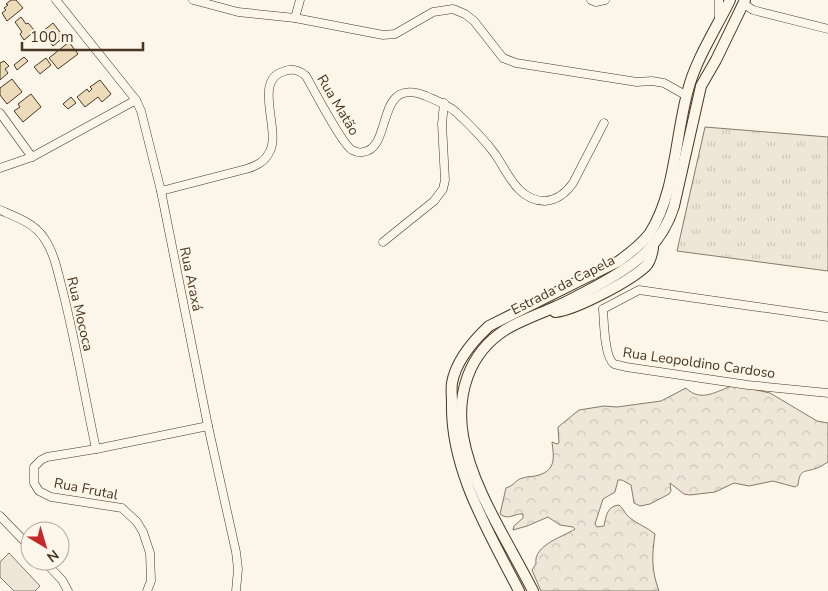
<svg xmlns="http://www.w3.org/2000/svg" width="828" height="591" font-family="'Nunito Sans',sans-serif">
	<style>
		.grass { fill: url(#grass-tufts); stroke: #887966 }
		.forest { fill: url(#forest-crowns); stroke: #887966 }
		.park { fill: #ede6d9; stroke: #887966 }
		.building { fill: #ecdcbc; stroke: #4a3520 }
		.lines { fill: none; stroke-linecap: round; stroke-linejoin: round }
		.minor-casing { stroke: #4a3520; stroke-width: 9 }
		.secondary-casing { stroke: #4a3520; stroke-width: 12 }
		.minor { stroke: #fbf6e9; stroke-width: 8 }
		.secondary { stroke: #fbf6e9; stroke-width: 10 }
		.labels { text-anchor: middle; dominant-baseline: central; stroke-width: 4; stroke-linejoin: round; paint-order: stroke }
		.street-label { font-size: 14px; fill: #4a3520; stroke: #fbf6e9 }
	</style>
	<defs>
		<pattern id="grass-tufts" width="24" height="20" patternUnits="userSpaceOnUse" patternTransform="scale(1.25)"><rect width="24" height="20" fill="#ede6d9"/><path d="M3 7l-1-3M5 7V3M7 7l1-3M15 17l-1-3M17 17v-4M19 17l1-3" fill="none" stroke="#cdc6ba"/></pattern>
		<pattern id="forest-crowns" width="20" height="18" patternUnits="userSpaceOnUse" patternTransform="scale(1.25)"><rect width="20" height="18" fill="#ede6d9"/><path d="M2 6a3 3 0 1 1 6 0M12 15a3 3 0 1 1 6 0" fill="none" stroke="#cdc6ba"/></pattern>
	</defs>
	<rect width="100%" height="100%" fill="#fbf6e9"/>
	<path class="grass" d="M705 127 828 137V271L677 251Z"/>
	<path class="forest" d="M734 385 770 393 817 421 828 423V462C824 464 821 467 817 468 804 473 800 468 798 485L795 487 773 481 749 486 734 483 715 492 690 495 684 494 670 483 671 491 669 494 650 504 640 506 634 503 631 485 622 480H618L615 492 603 499 595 524 597 527 604 526C606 516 607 506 619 505 623 508 625 514 630 518 637 524 647 527 655 534 652 556 651 569 659 591H541L532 570 536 564C533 545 563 537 575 529L573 527 560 525 548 517 527 526 513 530 514 526 523 518V514C514 513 509 521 500 514L506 488C514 486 516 479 523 478 528 476 534 477 539 475 556 470 554 457 552 442L557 444 559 443 558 427 579 410 604 406 617 407 661 401 686 388C701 403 717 391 734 385Z"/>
	<path class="park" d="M9 553 40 586 35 591H14L0 577V562Z"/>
	<g class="building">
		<path d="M11 0H16L23 8 7 21 2 13 6 10 4 8 8 5 6 4Z"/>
		<path d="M21 17 26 24 28 23 35 31 24 40 20 34 22 32 15 22Z"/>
		<path d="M53 23 64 37 53 46 42 32Z"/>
		<path d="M69 42 78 54 58 69 49 58Z"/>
		<path d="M24 57 28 61 17 70 14 65Z"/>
		<path d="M46 58 51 65 40 74 34 67Z"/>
		<path d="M4 61 9 66 5 69 8 73 0 80V63Z"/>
		<path d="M12 79 22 92 7 104 0 95V88Z"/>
		<path d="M100 80 111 94 102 102 98 97 85 107 77 97 87 89 89 92 92 89 90 87Z"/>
		<path d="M31 94 41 107 23 122 14 111 20 107 18 104Z"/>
		<path d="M71 97 76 103 68 109 63 104Z"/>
	</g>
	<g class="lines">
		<defs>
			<g id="minor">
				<path d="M56 0 136 100 141 111 161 191 208 426 236 552 238 569 236 591"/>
				<path d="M193 0 238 12 295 18 383 35 395 34 433 12 453 9 465 14 474 21 503 58 516 63 637 82 652 81 664 83 687 96"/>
				<path d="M591 0 596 2 605 0"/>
				<path d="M744 4 753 10 828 29"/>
				<path d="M295 18 300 0"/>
				<path d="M719 20V0"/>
				<path d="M0 113 32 157"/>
				<path d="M0 168 32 157 136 100"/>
				<path d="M161 191 246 169C256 166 265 162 270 151 281 129 252 79 285 71 293 68 300 71 306 76 314 90 342 144 352 150 356 152 360 153 363 152 394 148 374 75 426 96 437 101 448 105 456 112 470 125 484 139 495 154 508 173 518 201 545 201 558 200 566 193 573 183L604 123"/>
				<path d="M0 210C16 217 34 223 44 238 55 254 58 274 63 292 76 344 85 397 96 449"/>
				<path d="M383 242 434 201 443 189 445 180 442 124 444 103"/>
				<path d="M603 309C604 321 604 357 614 364 617 365 623 366 626 367L748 385 828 393"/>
				<path d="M603 309 639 290 828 317"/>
				<path d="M0 516 30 547"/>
				<path d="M44 561 62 580 68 591"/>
				<path d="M147 591 151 581 150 553 143 532 137 522 122 508 51 497 39 491 34 483V467L41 460 47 457 96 449 208 426"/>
			</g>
			<g id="secondary">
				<path d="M555 312C576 310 630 281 646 266 651 261 652 254 653 248"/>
				<path d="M519 591C489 532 450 470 452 402 452 396 451 389 452 383 456 360 473 341 489 326L619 261C630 253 642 244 650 233 676 191 675 137 688 90 696 59 716 29 730 0"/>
				<path d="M533 591C509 543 472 489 463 436 456 394 469 353 505 330 521 320 540 314 557 306 567 302 577 296 587 291 627 270 660 251 674 206L701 86 716 60 745 0"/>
			</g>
		</defs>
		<use href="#minor" class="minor-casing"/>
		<use href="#secondary" class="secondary-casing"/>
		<use href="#minor" class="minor"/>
		<use href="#secondary" class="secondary"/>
	</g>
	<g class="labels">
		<g class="street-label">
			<text transform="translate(338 105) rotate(59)">Rua Matão</text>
			<text transform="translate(191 279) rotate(78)">Rua Araxá</text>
			<text transform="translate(563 285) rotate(-27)">Estrada da Capela</text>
			<text transform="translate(80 314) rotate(77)">Rua Mococa</text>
			<text transform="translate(699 363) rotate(8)">Rua Leopoldino Cardoso</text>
			<text transform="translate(86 489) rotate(11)">Rua Frutal</text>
		</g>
	</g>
	<g transform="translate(45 546) rotate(142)"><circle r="24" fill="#fbf6e9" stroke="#b4a999"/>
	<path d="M0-4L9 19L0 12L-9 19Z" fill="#c62828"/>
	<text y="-8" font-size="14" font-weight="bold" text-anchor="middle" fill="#4a3520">N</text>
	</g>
	<path d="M22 42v8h121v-8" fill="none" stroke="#4a3520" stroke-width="2.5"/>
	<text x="30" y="42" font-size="15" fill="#4a3520" stroke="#fbf6e9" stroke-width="4" paint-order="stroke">100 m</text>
</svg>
